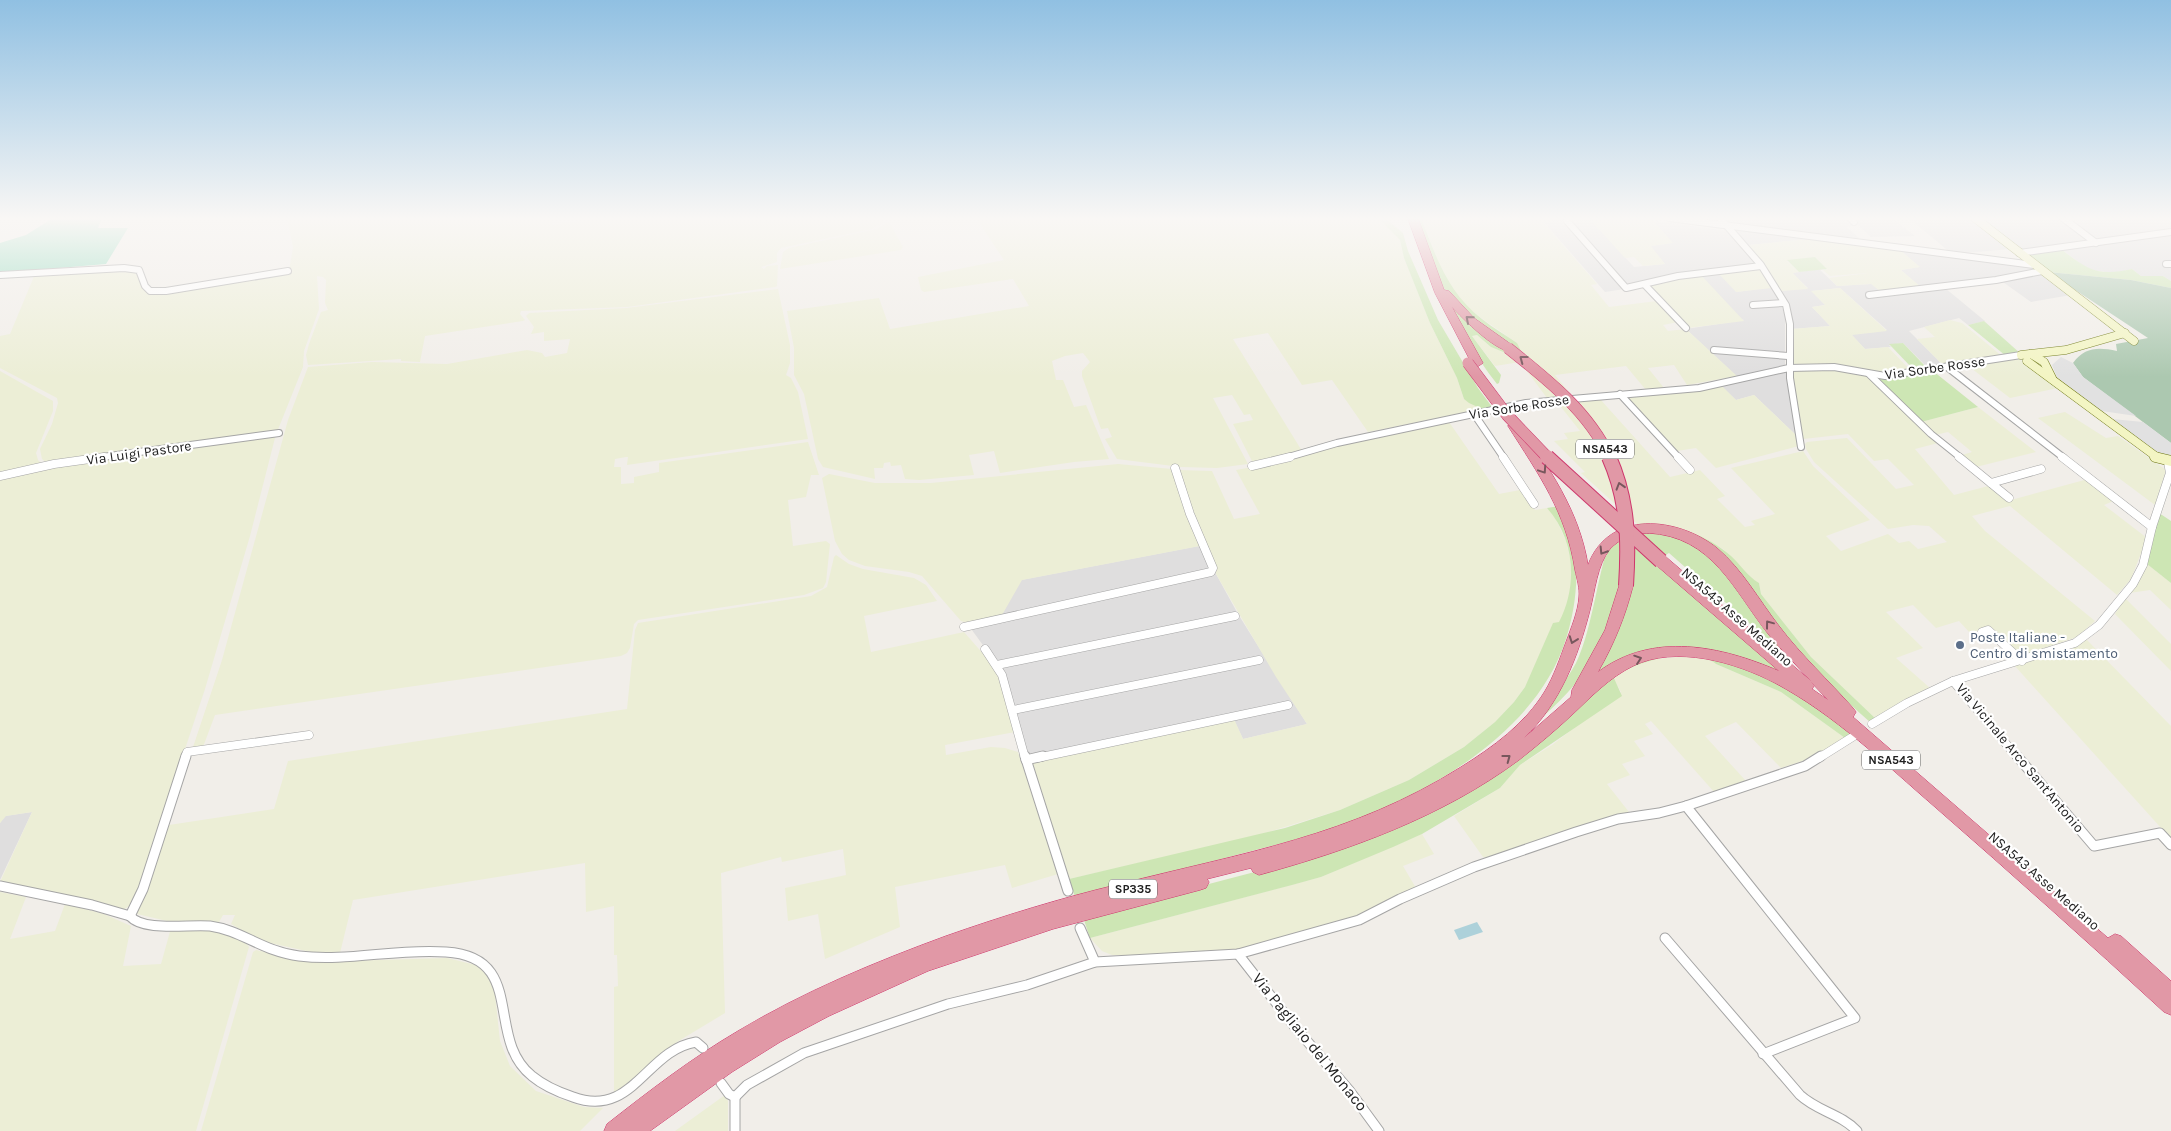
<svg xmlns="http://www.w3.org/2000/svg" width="2171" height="1131" font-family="Karla,sans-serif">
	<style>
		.residential { fill: #dfdede }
		.farmland { fill: #eceed6 }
		.grass { fill: #cde6b4 }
		.cemetery { fill: #acc8b0 }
		.pitch { fill: #8ed9bb }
		.parking { fill: #e1e1e1 }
		.water { fill: #add1da }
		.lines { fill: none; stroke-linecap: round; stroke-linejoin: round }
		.street-far2-casing { stroke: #a5a5a5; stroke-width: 8 }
		.street-far1-casing { stroke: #a5a5a5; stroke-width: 9 }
		.street-casing { stroke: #a5a5a5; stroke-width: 11 }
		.secondary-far1-casing { stroke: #68720e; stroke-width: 9 }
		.secondary-casing { stroke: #68720e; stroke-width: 11 }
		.highway-casing { stroke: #ce376c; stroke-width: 1 }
		.street-far2 { stroke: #fff; stroke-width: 6 }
		.street-far1 { stroke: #fff; stroke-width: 8 }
		.street { stroke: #fff; stroke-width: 9 }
		.secondary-far1 { stroke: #f3f5c3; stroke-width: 8 }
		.secondary { stroke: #f3f5c3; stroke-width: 10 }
		.highway { fill: #e198a6; fill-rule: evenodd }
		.highway-bridge-far1-casing { stroke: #ce376c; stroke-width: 12; stroke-linecap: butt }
		.highway-bridge-casing { stroke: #ce376c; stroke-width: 16; stroke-linecap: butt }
		.highway-bridge-far1 { stroke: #e198a6; stroke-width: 11 }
		.highway-bridge { stroke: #e198a6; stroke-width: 14 }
		.oneway { stroke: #77575d }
		.service-dot { fill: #5c6f8a; stroke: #fff; stroke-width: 2 }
		.labels { text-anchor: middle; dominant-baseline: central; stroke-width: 4.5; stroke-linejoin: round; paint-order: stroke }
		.shield { fill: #fff; stroke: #646464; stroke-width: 1 }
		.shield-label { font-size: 12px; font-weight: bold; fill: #212121 }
		.street-label { font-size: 14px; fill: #212121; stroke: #fff }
		.service-label { font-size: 14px; fill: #4e5e75; stroke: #fff; text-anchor: start }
		.near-street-label { font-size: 16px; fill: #212121; stroke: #fff }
	</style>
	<rect width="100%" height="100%" fill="#f1eee9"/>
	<g class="residential">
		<path d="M1572 218H1589L1634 267 1665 264 1650 246 1672 243 1654 221 1729 231 1756 265 1736 292 1774 287 1778 294 1785 316V365L1797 436 1754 395 1736 400 1716 381 1736 376 1686 329 1744 320 1644 286 1605 292 1543 221Z"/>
		<path d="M1721 218H1892L1915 236 1871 237 1858 225 1847 227 1859 238 1810 239 1748 245Z"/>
		<path d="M1909 218H1971L2011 249 1952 254Z"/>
		<path d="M1978 218H2167L2171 221V281L2163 276H2141L2132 269 2116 273 2089 270 2061 249 2024 254Z"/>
		<path d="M1898 248 2033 266 2071 295 2031 302 2000 280 1945 288 1985 321 1968 325 1959 318 1909 331 1944 366 1928 368 1903 343 1889 345 1891 347 1865 349 1851 334 1887 330 1840 288 1812 291 1825 305 1812 307 1830 326 1792 329 1780 291 1808 288 1792 273 1819 269 1837 286 1871 284 1920 287 1901 270 1919 267Z"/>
		<path d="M1204 545 1214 566 1216 574 1238 614 1307 724 1243 739 1234 720 1028 756 1004 674 969 626 1001 616 1021 580Z"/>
		<path d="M32 812 0 880V823L5 816Z"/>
	</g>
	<g class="farmland">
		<path d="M287 218H552V225L581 221V218H664V221L668 218H886L882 223 872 229 781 248 777 253V262L761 267 764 269 767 266 778 265 777 286 775 287 627 307 521 311 520 314 525 320 523 321 425 336 420 362 401 361V359L308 365 306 355 309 344 321 312 328 310 325 303 326 280 323 277 317 276 319 309 304 351 303 367 277 432 48 464 42 459 40 449 52 424 58 403 57 398 0 368V336L10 334 35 274 137 272 146 291 293 273 289 271 293 247Z"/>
		<path d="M976 218H1378L1400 240 1404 258 1430 323 1457 378 1464 399 1482 409 1368 432 1332 380 1302 385 1268 333 1233 339 1302 451 1253 463 1233 424 1253 420 1250 414 1244 415 1232 395 1213 398 1248 464 1217 468 1181 467 1117 459 1105 439 1112 437 1108 428 1101 429 1082 376V371L1090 362 1083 353 1065 356 1052 361 1056 380H1063L1074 407 1086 405 1109 459 1074 462 1000 473 994 451 969 455 974 475 919 480 905 479 901 465 891 466 890 462 884 463 883 468H874L875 479 823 467 818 459 804 394 794 375V348L787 311 879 298 890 329 1029 306 1013 279 924 292 921 290 918 277 1004 260Z"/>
		<path d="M1421 218H1572L1543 222 1597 284 1591 285 1609 307 1657 301 1678 322 1663 325 1668 331 1686 329 1737 376 1687 385 1674 365 1648 368 1664 388 1646 390 1626 366 1555 375 1572 396 1547 398 1520 362 1495 366 1472 336 1477 335 1491 347 1508 354 1517 343 1470 310 1451 288 1436 258Z"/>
		<path d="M1589 218H1651L1673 243 1651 246 1665 264 1643 266 1634 257 1625 258Z"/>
		<path d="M889 222 903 247 901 250 780 269 783 252 789 248 876 229Z"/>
		<path d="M1809 239 1900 250 1920 267 1901 270 1921 287 1881 292 1871 284 1837 286 1829 278 1868 273 1830 276 1823 270 1827 269 1815 257 1787 261 1799 272 1793 273 1808 289 1781 291 1749 245Z"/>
		<path d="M1760 269 1772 288 1736 292 1718 273Z"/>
		<path d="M1700 274 1744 321 1688 328 1648 284Z"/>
		<path d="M1840 288 1887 331 1852 335 1865 349 1888 347 1911 371 1889 374 1796 366 1793 364 1791 329 1830 326 1812 307 1825 305 1811 291Z"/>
		<path d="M778 289 790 345V363L786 375 791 378 798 392 808 439 627 465 628 457H626L615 459 614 467H621V484L634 483V477L659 472V463L808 442 819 475H811L806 497 788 500 793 546 826 541 830 544 826 582 823 588 804 595 638 620 634 624 630 648 627 653 621 656 215 715 203 747H193L222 660 288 420 308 367 372 362 447 364 527 350 542 353 545 357 567 353 570 339 544 341V332L531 334 534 327 526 316 529 313 626 308Z"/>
		<path d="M1950 320 1962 323 2003 357 1944 366 1917 339 1935 337 1924 327Z"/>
		<path d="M2016 358 2019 359 2058 388 2010 398 1967 365Z"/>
		<path d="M1825 368 1865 374 1938 443 1915 449 1954 495 1992 485 2011 500 2088 479 2116 500 2104 505 2147 538 2131 579 2117 595 2010 506 1972 516 1985 531 2095 621 2077 637 2021 656 1989 627 1970 633 1959 621 1936 628 1913 605 1886 612 1923 648 1896 658 1930 688 1876 719 1811 657 1761 594 1759 583 1750 578 1723 549 1686 531 1667 526 1637 524 1581 473 1585 472 1554 441 1568 439 1564 433 1580 431 1557 402 1600 399 1670 477 1700 470 1725 496 1717 499 1745 527 1755 525 1751 521 1775 514 1731 468 1803 451 1813 466 1870 520 1826 536 1841 551 1888 534 1899 543 1909 541 1918 549 1947 542 1929 526 1913 525 1888 529 1814 462 1806 449 1805 444 1807 442 1847 438 1896 489 1914 485 1888 459 1874 461 1848 434 1803 439 1792 371Z"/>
		<path d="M0 371 53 401V411L36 453 38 460 43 465 0 474Z"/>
		<path d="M1721 385 1736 400 1754 395 1797 436 1799 446 1716 468 1696 448 1677 451 1624 395Z"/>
		<path d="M1978 407 2036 452 1976 467 1962 455 1972 452 1948 432 1935 435 1921 422Z"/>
		<path d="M2065 412 2106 438 2118 436 2166 470 2155 505 2038 418Z"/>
		<path d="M1449 422 1499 494 1520 490 1535 510 1547 508 1554 515 1566 541 1570 558 1572 585 1567 608 1525 687 1514 702 1495 722 1464 747 1409 780 1340 810 1252 837 1069 879 1031 762 1234 719 1243 739 1307 724 1276 677 1216 574 1178 470 1212 471 1234 519 1260 514 1236 470 1258 466 1337 444Z"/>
		<path d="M276 434 250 536 205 689 136 896 131 905 121 911 0 882 32 812 6 816 0 823V477L51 466Z"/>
		<path d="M1118 464 1172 469 1200 546 1022 580 1002 615 969 623 961 621 922 576 909 572 865 566 849 560 842 554 835 541 822 478 829 474 875 483H931Z"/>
		<path d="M836 555 849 564 863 569 914 578 926 585 937 601 864 616 871 652 964 632 993 665 1001 679 1015 732 945 745 946 755 991 747 1005 748 1018 752 1058 874 1012 888 1005 865 895 887 900 927 825 959 818 914 788 921 785 888 846 875 843 849 782 862 781 857 721 873 725 1013 677 1042 614 1094V987L618 986 617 955H614V906L586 912 585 863 353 900 340 953 311 952 261 941 231 924 235 915H223L219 922 167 921 137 914 169 825 274 809 288 761 627 709 635 630 638 623 811 596 827 587 834 557Z"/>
		<path d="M2147 564 2171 583V610L2150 590 2129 593Z"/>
		<path d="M2125 598 2171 644V671L2115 614Z"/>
		<path d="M2086 639 2171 726V839L2014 665Z"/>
		<path d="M1687 656 1710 658 1716 664 1781 692 1845 738 1812 758 1781 768 1736 722 1705 736 1746 781 1715 793 1651 721 1645 724 1653 734 1634 741 1645 756 1622 764 1630 775 1607 784 1629 812 1489 859 1483 857 1454 816 1500 788 1520 765 1552 745 1621 692 1612 676 1646 660Z"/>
		<path d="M1422 834 1434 854 1403 866 1416 888 1357 916 1238 950 1173 955H1112L1102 951 1090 938 1321 877Z"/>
		<path d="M0 892 26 897 10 939 55 931 65 904 104 914 131 926 123 966 161 964 171 928 220 930 244 941 249 947 196 1131H0Z"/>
		<path d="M256 950 310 962 447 958 480 966 487 972 495 994 500 1041 510 1066 536 1091 584 1107 603 1108 580 1131H201L253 952Z"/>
		<path d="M725 1095 728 1101V1131H675Z"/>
	</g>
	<g class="grass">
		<path d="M1378 218H1385L1403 233 1408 251 1438 320 1478 388 1492 407 1482 409 1469 403 1464 399 1457 378 1430 323 1404 258 1400 240Z"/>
		<path d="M1415 218H1421C1436 257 1448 293 1482 319 1493 328 1506 335 1517 343L1521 351C1493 333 1462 316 1443 287 1430 267 1424 241 1415 218Z"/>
		<path d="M2061 249C2087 269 2097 277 2132 269L2141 276H2163L2171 281V288L2131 280 2048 272 2024 254Z"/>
		<path d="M1815 257 1827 269 1799 272 1787 260Z"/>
		<path d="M1442 293 1502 346 1508 354 1491 347 1477 335 1472 336 1501 375 1499 383 1497 384C1475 357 1459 324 1442 293Z"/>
		<path d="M1984 321 2021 354 2006 356 1968 325Z"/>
		<path d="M1903 343 1925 366 1926 368 1914 370 1889 344Z"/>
		<path d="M1933 371 1978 407 1921 422 1875 377Z"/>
		<path d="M1559 506C1564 519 1569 532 1573 545 1580 575 1575 610 1566 639 1538 728 1439 788 1355 820 1310 838 1261 848 1214 861 1168 873 1121 885 1075 897L1069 879 1285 828 1340 810 1409 780 1464 747 1495 722 1514 702 1525 687 1553 623 1559 622C1578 586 1575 539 1547 508Z"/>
		<path d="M2159 513 2171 521V583L2147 564Z"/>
		<path d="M1637 524C1670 522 1706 534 1731 556 1741 565 1747 576 1759 583L1761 594 1811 657 1876 719 1871 723 1825 682 1712 548 1641 527Z"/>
		<path d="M1645 531 1675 536 1714 557 1791 660 1669 553 1655 561 1795 682 1733 663 1788 687 1851 733 1845 738 1781 692 1716 664C1693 642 1637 663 1613 676L1622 696 1520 765 1500 788 1422 834 1393 847 1321 877 1292 885 1090 938 1083 917 1266 869 1474 784 1600 672 1589 665C1567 699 1536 723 1505 748 1529 721 1559 695 1576 663 1589 637 1596 590 1604 560 1613 539 1625 538 1645 531Z"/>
	</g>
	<path class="cemetery" d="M2048 272 2131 280 2171 288V443L2083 377 2073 363C2085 347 2098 347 2117 351L2116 344 2148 338Z"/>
	<path class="pitch" d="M53 218H102L98 228H128L106 264 0 273V243L26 235Z"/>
	<g class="parking">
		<path d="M2061 357 2073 363 2083 377 2136 416 2102 411 2057 377 2052 365Z"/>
		<path d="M2112 419 2143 422 2171 443V459L2162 456Z"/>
	</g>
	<path class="water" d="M1477 922 1483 932 1459 940 1454 930Z"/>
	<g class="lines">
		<defs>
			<g id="street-far2">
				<path d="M1669 218 2034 265"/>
				<path d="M1720 218 1761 265 1786 305 1790 324V378L1801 447"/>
				<path d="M1850 218 1854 222"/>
				<path d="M2063 218 2096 243"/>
				<path d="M1567 221 1626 288 1678 276 1761 266"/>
				<path d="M2019 253 2171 232"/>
				<path d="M2166 264H2171"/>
				<path d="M0 275 124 268 139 270 145 286 150 291H166L288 271"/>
				<path d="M1645 285 1686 328"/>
				<path d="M1869 295 1996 280 2042 271"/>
				<path d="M1753 305 1783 303"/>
				<path d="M1714 350 1788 356"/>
				<path d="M1947 367 2064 458"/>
				<path d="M1869 374 1931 434 1961 458"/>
				<path d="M1620 394 1679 458"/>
				<path d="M1474 414 1504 458"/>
				<path d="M95 458 279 433"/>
				<path d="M1285 458 1337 443 1526 403 1699 388 1789 368 1834 367 1885 376 2021 355"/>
			</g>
			<g id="street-far1">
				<path d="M1503 457 1534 504"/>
				<path d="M1678 457 1690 470"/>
				<path d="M1959 457 2009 498"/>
				<path d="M2062 457 2152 527"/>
				<path d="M1252 466 1290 457"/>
				<path d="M0 476 54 464 104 457"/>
				<path d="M1991 483 2041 469"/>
				<path d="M964 627 1211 572 1213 568 1190 514 1175 468"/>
				<path d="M1982 632 1988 630 2022 661"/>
				<path d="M985 649 1002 675 1025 758"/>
				<path d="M997 665 1235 616"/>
				<path d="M1013 710 1259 660"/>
				<path d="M1872 724 1907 703 1953 681"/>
				<path d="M185 758 187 752 309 735"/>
				<path d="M1037 758 1288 705"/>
				<path d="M1819 758 1854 736"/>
				<path d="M2018 758 1953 681 2075 643 2099 625 2133 584 2143 565 2152 527 2170 473 2168 462"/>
			</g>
			<g id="street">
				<path d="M1025 756 1068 891"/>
				<path d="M2017 756 2094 846 2160 833 2171 845"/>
				<path d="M1026 760 1043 756"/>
				<path d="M1686 806 1855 1018 1763 1054"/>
				<path d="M0 886 92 905 130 916"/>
				<path d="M130 916C143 932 189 924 210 926 241 930 264 952 299 956 348 962 397 948 446 952 528 957 484 1038 532 1076 544 1086 558 1092 573 1097 633 1119 646 1050 696 1042L703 1048"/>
				<path d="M130 916 143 889 186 756"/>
				<path d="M1080 928 1095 962"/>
				<path d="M1665 938 1800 1095C1817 1111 1841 1114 1857 1131"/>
				<path d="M1238 954 1295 1027 1349 1090 1379 1131"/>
				<path d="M721 1083 729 1094 735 1097"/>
				<path d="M735 1097 747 1085 804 1053 948 1004 1027 985 1095 962 1238 954 1359 920 1400 899 1474 867 1576 832 1618 819 1659 813 1686 806 1805 766 1821 756"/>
				<path d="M735 1097V1131"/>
			</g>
			<g id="secondary-far1">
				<path d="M1975 218 2134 341"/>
				<path d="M2031 354 2044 362 2052 378"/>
				<path d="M2021 355 2066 350 2125 333"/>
				<path d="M2027 361 2158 458"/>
			</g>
			<path id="secondary" d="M2155 457 2171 461"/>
			<g id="highway">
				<path d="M1408 218H1418L1444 290 1449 291 1474 318 1512 345V351C1498 354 1462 318 1452 307L1483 363 1477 367 1473 366 1435 293Z"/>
				<path d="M1514 422 1518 423C1549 468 1579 510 1588 565 1609 509 1678 517 1717 548 1742 569 1759 600 1779 626 1801 655 1829 681 1853 708L1856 712 1853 717 2108 938 2115 934 2121 936 2171 981V1015L2164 1012C2089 943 2013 875 1935 807 1884 763 1835 715 1775 683 1735 662 1676 645 1633 666 1609 678 1592 696 1573 714 1556 730 1538 745 1519 760 1442 817 1350 850 1259 875L1253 872 1251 868 1207 879 1209 882 1206 888 1200 890 1053 929 928 971 829 1016 780 1042 732 1072 650 1131H604L607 1124C649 1091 692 1058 738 1031 803 992 875 962 946 936 1003 916 1061 898 1120 884 1242 853 1352 836 1461 767 1493 747 1525 724 1545 691 1554 676 1560 658 1566 642 1571 628 1578 612 1579 597 1580 589 1577 579 1575 570 1566 512 1539 475 1508 426ZM1648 533C1713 536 1734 591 1769 635 1782 651 1797 666 1811 681L1666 557H1656L1654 561 1656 565 1779 671C1721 646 1653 631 1598 672 1614 644 1625 617 1633 586L1631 582H1621L1619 586 1605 630 1572 690 1571 697 1524 738C1560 704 1578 657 1590 610 1595 591 1597 565 1610 549 1620 538 1634 534 1648 533ZM1811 682 1828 700 1812 689 1814 686Z"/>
			</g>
		</defs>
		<use href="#street-far2" class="street-far2-casing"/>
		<use href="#street-far1" class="street-far1-casing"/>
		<use href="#street" class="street-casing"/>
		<use href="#secondary-far1" class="secondary-far1-casing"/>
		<use href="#secondary" class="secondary-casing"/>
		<use href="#highway" class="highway-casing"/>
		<use href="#street-far2" class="street-far2"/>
		<use href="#street-far1" class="street-far1"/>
		<use href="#street" class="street"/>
		<use href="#secondary-far1" class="secondary-far1"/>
		<use href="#secondary" class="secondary"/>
		<use href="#highway" class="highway"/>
		<defs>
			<g id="highway-bridge-far1">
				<path d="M1508 348C1547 379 1589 412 1610 458"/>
				<path d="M1468 363 1507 415 1548 458"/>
			</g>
			<g id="highway-bridge">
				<path d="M1547 457 1661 561"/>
				<path d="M1609 457C1628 500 1629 540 1626 586"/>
			</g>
		</defs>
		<use href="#highway-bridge-far1" class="highway-bridge-far1-casing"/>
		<use href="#highway-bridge" class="highway-bridge-casing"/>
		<use href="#highway-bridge-far1" class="highway-bridge-far1"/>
		<use href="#highway-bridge" class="highway-bridge"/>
	</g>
	<defs><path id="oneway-chevron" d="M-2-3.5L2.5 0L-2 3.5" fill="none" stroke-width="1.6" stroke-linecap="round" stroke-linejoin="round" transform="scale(1.25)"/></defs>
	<g class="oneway">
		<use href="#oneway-chevron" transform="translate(1469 319) rotate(-139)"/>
		<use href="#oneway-chevron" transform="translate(1523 359) rotate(-143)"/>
		<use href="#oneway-chevron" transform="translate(1543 470) rotate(56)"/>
		<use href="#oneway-chevron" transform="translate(1620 486) rotate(-107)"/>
		<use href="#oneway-chevron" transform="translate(1603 551) rotate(122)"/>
		<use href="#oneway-chevron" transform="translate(1769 624) rotate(-127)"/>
		<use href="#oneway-chevron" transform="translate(1573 640) rotate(110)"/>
		<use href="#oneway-chevron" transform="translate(1638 659) rotate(-19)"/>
		<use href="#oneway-chevron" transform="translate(1507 758) rotate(-37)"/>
	</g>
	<linearGradient id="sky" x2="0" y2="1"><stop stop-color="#90c0e2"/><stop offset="0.58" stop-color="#f9f7f5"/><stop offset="1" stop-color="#f9f7f5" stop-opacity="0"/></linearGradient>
	<rect width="2171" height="377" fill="url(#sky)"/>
	<circle class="service-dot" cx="1960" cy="645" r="5"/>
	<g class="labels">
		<g class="shield">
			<rect x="1576" y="439.5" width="58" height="19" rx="4"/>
			<rect x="1862" y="750.5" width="58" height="19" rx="4"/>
			<rect x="1109" y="879.5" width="48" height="19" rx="4"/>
		</g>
		<g class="shield-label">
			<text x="1605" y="449">NSA543</text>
			<text x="1891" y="760">NSA543</text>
			<text x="1133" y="889">SP335</text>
		</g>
		<g class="street-label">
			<text transform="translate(1935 368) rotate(-8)">Via Sorbe Rosse</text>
			<text transform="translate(1519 407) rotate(-9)">Via Sorbe Rosse</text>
			<text transform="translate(139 453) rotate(-8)">Via Luigi Pastore</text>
			<text transform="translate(1737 617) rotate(41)">NSA543 Asse Mediano</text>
			<text transform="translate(2020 758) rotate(50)">Via Vicinale Arco Sant'Antonio</text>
			<text transform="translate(2044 881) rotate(41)">NSA543 Asse Mediano</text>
		</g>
		<g class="service-label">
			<text x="1970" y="637">Poste Italiane -<tspan x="1970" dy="16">Centro di smistamento</tspan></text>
		</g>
		<g class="near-street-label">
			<text transform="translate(1310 1042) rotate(51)">Via Pagliaio del Monaco</text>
		</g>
	</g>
</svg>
